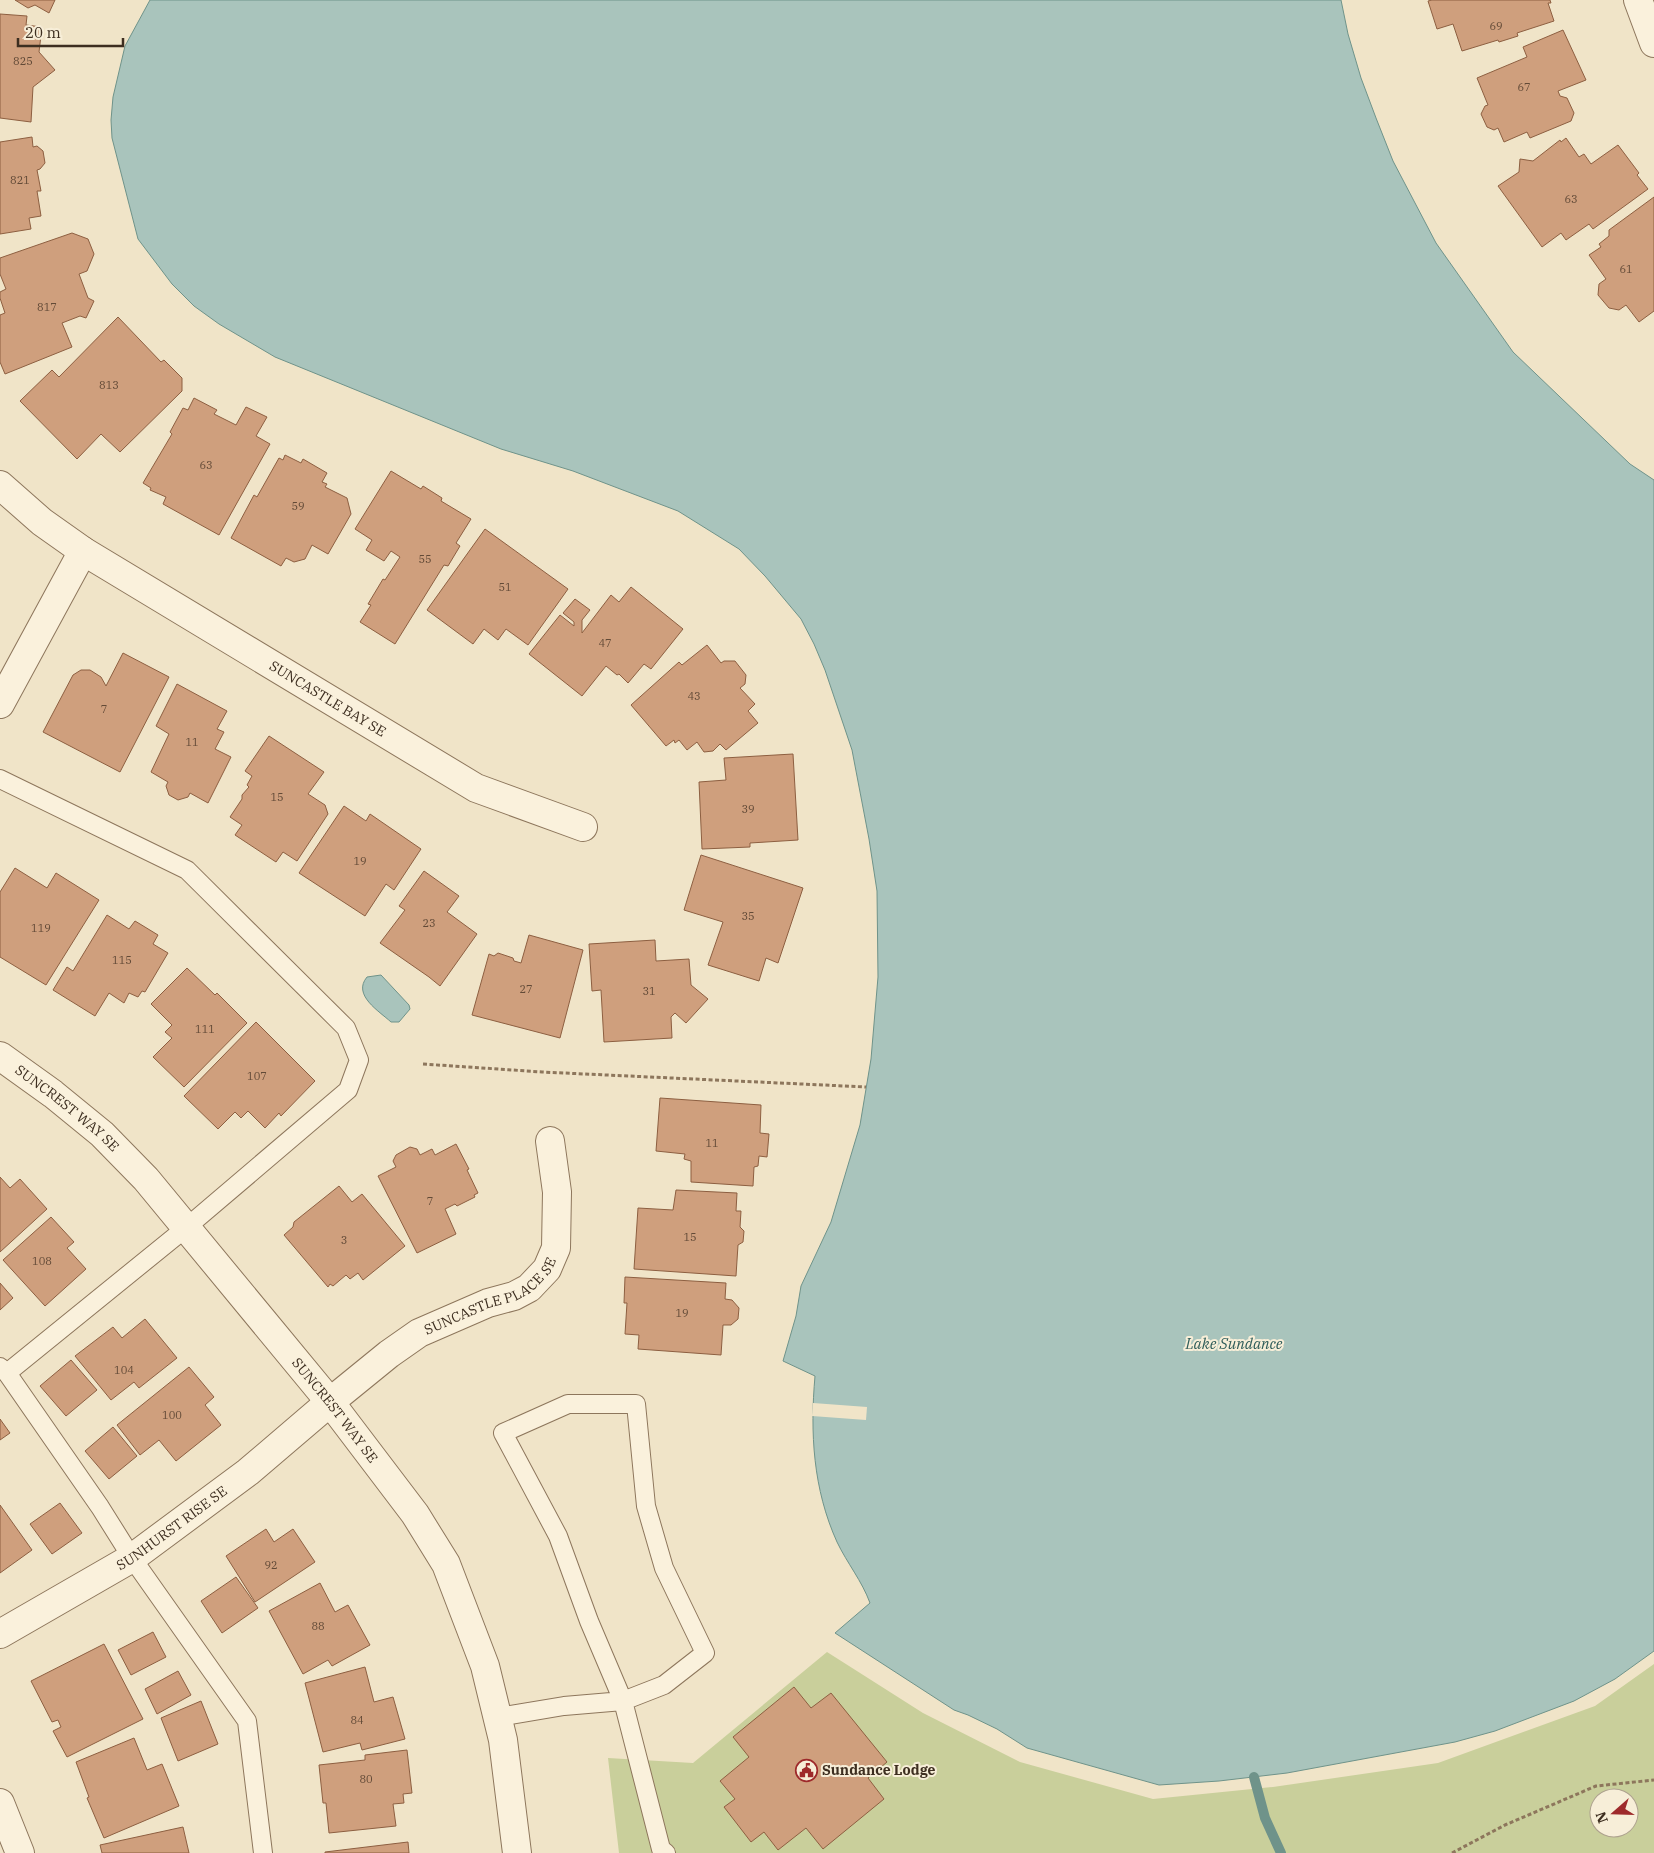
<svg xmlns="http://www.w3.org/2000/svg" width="1654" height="1853" font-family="'IBM Plex Serif',serif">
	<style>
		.green { fill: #c9cf9b; fill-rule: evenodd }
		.water { fill: #a9c4bc; stroke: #6f938a }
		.pier { fill: #f0e4c8 }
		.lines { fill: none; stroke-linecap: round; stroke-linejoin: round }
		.stream { stroke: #6f938a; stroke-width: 10 }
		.building { fill: #cf9f7d; stroke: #8d5f41 }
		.lane-casing { stroke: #8d765c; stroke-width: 20 }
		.street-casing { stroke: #8d765c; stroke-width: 30 }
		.path { stroke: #8d765c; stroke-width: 3; stroke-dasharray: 4 2.5; stroke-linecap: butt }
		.lane { stroke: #faf1dc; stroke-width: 18 }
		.street { stroke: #faf1dc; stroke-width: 28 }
		.labels { text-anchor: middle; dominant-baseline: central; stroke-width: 4; stroke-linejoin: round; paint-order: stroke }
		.number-label { font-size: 11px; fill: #624a37 }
		.street-label { font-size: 14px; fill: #3d2e20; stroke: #f7eed8 }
		.poi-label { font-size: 14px; font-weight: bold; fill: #3d2e20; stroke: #f7eed8; text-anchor: start }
		.water-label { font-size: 15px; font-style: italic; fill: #2f5d5a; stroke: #f7eed8 }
	</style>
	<rect width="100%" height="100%" fill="#f0e4c8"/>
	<path class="green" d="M827 1652 923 1713 1020 1762 1153 1799 1273 1787 1438 1763 1595 1706 1654 1664V1853H619L608 1758 693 1763ZM1599 1798H1629V1828H1599Z"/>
	<g class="water">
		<path d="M150 0H1341L1348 34 1361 78 1376 118 1393 161 1436 243 1513 352 1630 464 1654 480V1651L1615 1679 1574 1701 1495 1731 1455 1742 1287 1773 1219 1781 1159 1785 1027 1748 997 1729 968 1715 954 1710 835 1633 870 1603C862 1581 847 1563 837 1542 813 1489 810 1433 815 1376L783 1361 796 1316 801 1286 831 1222 860 1125 871 1059 878 977 877 891 869 839 852 750 825 670 814 644 801 619 765 576 739 549 678 511 573 471 501 449 275 357 219 324 194 306 172 284 138 239 112 138 111 120 113 97 125 46Z"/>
		<path d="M381 975 409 1005 410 1009 399 1022H391C379 1011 352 995 367 977Z"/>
	</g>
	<path class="pier" d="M813 1403 867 1407 866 1420 812 1416Z"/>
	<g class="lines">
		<path class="stream" d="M1254 1777 1265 1818 1281 1853"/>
	</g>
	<g class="building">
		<path d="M15 0H55L49 13 35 5 28 8Z"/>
		<path d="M1432 0H1550L1551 3H1548L1554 21 1517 33 1518 36 1499 42 1498 40 1462 51 1453 24 1437 29 1428 1Z"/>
		<path d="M0 14 27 16 26 25 42 27 39 52 55 70 33 87 31 122 0 118Z"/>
		<path d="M1563 30 1586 80 1558 91 1560 96 1567 98 1574 113 1571 121 1530 138 1527 132 1504 142 1498 128 1494 130 1487 127 1481 114 1485 106 1488 105 1477 78 1527 57 1523 47Z"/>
		<path d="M32 137 33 147 37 146 43 151 45 163 40 169 37 170 41 191H37L41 216 29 218 31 229 0 234V142Z"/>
		<path d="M1566 138 1579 157 1584 154 1591 164 1618 145 1639 173 1637 175 1648 189 1593 229 1589 224 1566 240 1561 233 1542 247 1498 186 1519 172 1520 159 1533 161 1560 140 1561 142Z"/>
		<path d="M1654 197V311L1639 322 1626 305 1619 310 1609 308 1598 295 1599 284 1606 279 1589 255 1601 247 1599 244 1609 236V230Z"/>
		<path d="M72 233 88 239 94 254 87 271 79 274 88 298 94 301 86 318 80 316 62 323 72 347 5 374 0 362V315L5 313 0 298V292L6 289 0 274V258Z"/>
		<path d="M118 317 161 362 164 360 182 378V391L120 452 101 434 77 459 20 401 52 370 59 377Z"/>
		<path d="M194 398 217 410 214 414 236 425 246 407 267 417 256 436 270 444 219 535 163 504 166 497 150 490 151 488 143 483 172 434 170 432 183 408 188 410Z"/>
		<path d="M285 455 301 463 303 459 327 473 322 482 327 484 325 487 347 498 351 514 328 554 312 545 305 559 294 562 286 558 281 566 231 538 254 495 257 497 279 458 283 460Z"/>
		<path d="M391 471 421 489 423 486 442 498 441 501 471 519 456 543 460 546 448 566 444 565 395 644 360 622 371 605 368 604 383 579 385 580 400 557 391 551 384 561 366 550 372 540 355 529Z"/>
		<path d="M485 529 568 589 528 645 506 629 498 640 484 629 473 644 427 610Z"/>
		<path d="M631 587 683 629 651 669 644 664 628 683 619 674 617 675 606 666 582 696 529 654 560 615 574 626V622L563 613 575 599 590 610 582 620V633L611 595 619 602Z"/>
		<path d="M707 645 721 663 724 661H735L746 675 745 684 740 688 755 704 748 711 758 723 726 750 720 744 713 751 704 752 697 742 687 750 679 740 675 743 674 740 666 746 631 705 679 662 682 665Z"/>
		<path d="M123 653 169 677 120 772 43 732 73 675 81 670H90L101 677 106 686Z"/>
		<path d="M177 684 227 711 217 729 224 732 215 749 231 757 208 803 190 793 188 797 178 800 169 795 166 786 168 782 151 772 169 734 156 726Z"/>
		<path d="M269 736 324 772 308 794 325 805 328 814 297 861 283 852 276 862 235 835 242 825 230 817 242 799V795L249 787 247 785 252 776 245 771Z"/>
		<path d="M793 754 798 840 750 843V847L702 849 699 782 726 780 724 758Z"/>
		<path d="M344 806 366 821 370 814 421 849 394 890 386 884 365 916 299 873Z"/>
		<path d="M701 855 803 888 778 963 766 958 759 981 708 965 723 922 684 910Z"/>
		<path d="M15 868 47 888 56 873 99 900 46 985 0 957V892Z"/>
		<path d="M424 871 459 896 447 912 477 934 440 986 429 977 380 943 405 910 399 906Z"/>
		<path d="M107 915 129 929 135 921 140 924 158 935 153 944 168 953 145 992 142 991 138 997 129 993 124 1003 109 993 95 1016 53 990 67 967 73 971Z"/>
		<path d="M529 935 583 950 560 1038 472 1015 489 954 494 956 498 953 513 958 514 961 521 963Z"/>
		<path d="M655 940 656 961 689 959 691 985 708 999 686 1023 675 1013 671 1017 672 1038 604 1042 601 990 592 991 589 944Z"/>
		<path d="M187 968 215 995 217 993 247 1023 184 1087 153 1057 172 1038 165 1032 172 1025 151 1004Z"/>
		<path d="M256 1022 315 1081 281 1116 279 1113 265 1128 248 1111 241 1118 235 1112 218 1129 184 1096Z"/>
		<path d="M660 1098 761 1105 760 1133 769 1134 767 1157 759 1156 758 1166 754 1167 753 1186 691 1182V1161L684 1159 685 1154 656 1151Z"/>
		<path d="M456 1144 469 1169 467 1170 478 1193 474 1195 475 1197 457 1206 455 1204 445 1209 456 1234 417 1253 378 1176 396 1167 393 1161 396 1155 410 1147 417 1149 420 1155 432 1149 435 1155Z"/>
		<path d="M0 1177 10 1188 20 1179 47 1209 0 1252Z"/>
		<path d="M339 1186 352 1202 362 1194 405 1246 363 1280 358 1273 350 1279 346 1275 333 1286 330 1284 328 1287 284 1235 293 1227 294 1222Z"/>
		<path d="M676 1190 737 1193 736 1211H741L740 1227 744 1231 743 1242 738 1245 736 1276 634 1269 638 1208 673 1210Z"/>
		<path d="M51 1217 74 1242 67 1248 86 1269 45 1306 3 1260Z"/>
		<path d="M625 1277 726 1283 725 1299 732 1300 739 1308 738 1319 731 1325H723L721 1355 638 1349 639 1335 625 1334 627 1303H624Z"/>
		<path d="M0 1283 13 1298 0 1310Z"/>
		<path d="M145 1319 177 1358 139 1388 134 1382 111 1400 75 1356 113 1327 122 1338Z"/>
		<path d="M71 1360 97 1390 66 1416 40 1386Z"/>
		<path d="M189 1367 214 1397 205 1405 221 1425 176 1461 159 1440 140 1455 117 1425Z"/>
		<path d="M0 1419 10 1433 0 1440Z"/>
		<path d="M113 1427 137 1456 109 1479 85 1451Z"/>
		<path d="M60 1503 82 1533 52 1554 30 1524Z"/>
		<path d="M0 1505 32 1550 0 1573Z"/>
		<path d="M266 1529 274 1542 293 1529 315 1562 255 1602 226 1556Z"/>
		<path d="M236 1577 258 1608 222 1633 201 1601Z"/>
		<path d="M320 1583 335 1612 348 1605 370 1645 332 1666 328 1660 303 1674 269 1611Z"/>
		<path d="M153 1632 166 1657 131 1675 118 1650Z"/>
		<path d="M104 1644 143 1719 67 1757 53 1731 61 1727 58 1720 52 1722 31 1681Z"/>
		<path d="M365 1667 374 1702 393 1697 405 1739 362 1750 360 1743 323 1752 305 1683Z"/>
		<path d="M178 1671 191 1695 157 1714 145 1689Z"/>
		<path d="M794 1687 811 1708 831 1693 887 1762 868 1778 884 1799 823 1849 806 1828 778 1850 764 1832 751 1842 724 1807 735 1799 720 1781 749 1757 733 1737Z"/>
		<path d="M201 1701 218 1744 178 1761 161 1718Z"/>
		<path d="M134 1738 147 1770 162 1764 179 1806 104 1838 87 1798 89 1797 76 1762Z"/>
		<path d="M407 1750 412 1793 403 1794 404 1803 393 1804 396 1826 329 1833 326 1803H323L319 1765 365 1760V1755Z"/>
		<path d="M183 1827 189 1853H102L100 1845Z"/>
		<path d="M408 1842 409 1853H325V1852Z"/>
	</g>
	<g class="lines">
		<defs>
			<g id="lane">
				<path d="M0 779 187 870 346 1028 359 1060 348 1090 187 1227 7 1373"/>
				<path d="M0 1367 7 1373 100 1507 132 1558 247 1721 263 1853"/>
				<path d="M499 1717 564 1706 623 1701 664 1685 705 1653 664 1568 646 1506 636 1404H568L503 1433 558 1536 589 1621 623 1701 661 1849 666 1853"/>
			</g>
			<g id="street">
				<path d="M1638 0 1654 43"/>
				<path id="s1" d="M0 485 42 522 83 551 476 788 583 827"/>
				<path d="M0 704 83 551"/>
				<path id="s2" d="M0 1056 53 1094 102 1134 146 1179 330 1402 415 1514 446 1564 485 1666 503 1740 517 1853"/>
				<path id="s3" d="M0 1634 132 1558 248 1472 330 1402 389 1354 419 1333 488 1303 514 1296 529 1288 547 1269 556 1248 557 1192 550 1141"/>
				<path d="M0 1803 20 1853"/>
			</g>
		</defs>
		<use href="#lane" class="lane-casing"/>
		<use href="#street" class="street-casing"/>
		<g class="path">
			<path d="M423 1064 542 1072 866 1087"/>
			<path d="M1452 1853 1505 1825 1596 1786 1654 1780"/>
		</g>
		<use href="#lane" class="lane"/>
		<use href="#street" class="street"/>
	</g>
	<defs>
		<symbol id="civic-ring" viewBox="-11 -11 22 22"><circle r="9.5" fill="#f7eed8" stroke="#9e2a2b" stroke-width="1.5"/><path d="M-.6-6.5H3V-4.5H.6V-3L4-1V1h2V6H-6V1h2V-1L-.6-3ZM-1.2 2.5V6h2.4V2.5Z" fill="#9e2a2b"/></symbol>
	</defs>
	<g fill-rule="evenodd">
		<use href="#civic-ring" x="794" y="1758" width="25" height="25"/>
	</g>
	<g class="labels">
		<g class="number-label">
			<text x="1496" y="26">69</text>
			<text x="23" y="61">825</text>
			<text x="1524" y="87">67</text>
			<text x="20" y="180">821</text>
			<text x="1571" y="199">63</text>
			<text x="1626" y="269">61</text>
			<text x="47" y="307">817</text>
			<text x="109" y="385">813</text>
			<text x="206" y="465">63</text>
			<text x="298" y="506">59</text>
			<text x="425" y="559">55</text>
			<text x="505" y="587">51</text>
			<text x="605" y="643">47</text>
			<text x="694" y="696">43</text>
			<text x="104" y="709">7</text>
			<text x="192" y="742">11</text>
			<text x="277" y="797">15</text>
			<text x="748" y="809">39</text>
			<text x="360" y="861">19</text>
			<text x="748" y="916">35</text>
			<text x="429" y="923">23</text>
			<text x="41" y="928">119</text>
			<text x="122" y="960">115</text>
			<text x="526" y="989">27</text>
			<text x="649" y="991">31</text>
			<text x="205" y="1029">111</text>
			<text x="257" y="1076">107</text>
			<text x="712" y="1143">11</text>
			<text x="430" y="1201">7</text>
			<text x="690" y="1237">15</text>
			<text x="344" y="1240">3</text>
			<text x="42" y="1261">108</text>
			<text x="682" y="1313">19</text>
			<text x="124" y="1370">104</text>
			<text x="172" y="1415">100</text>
			<text x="271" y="1565">92</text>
			<text x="318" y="1626">88</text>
			<text x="357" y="1720">84</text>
			<text x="366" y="1779">80</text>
		</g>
		<g class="street-label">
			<text stroke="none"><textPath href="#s1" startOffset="392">SUNCASTLE BAY SE</textPath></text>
			<text stroke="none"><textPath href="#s2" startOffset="85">SUNCREST WAY SE</textPath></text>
			<text stroke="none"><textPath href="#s3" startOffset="599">SUNCASTLE PLACE SE</textPath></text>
			<text stroke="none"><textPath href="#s2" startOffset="490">SUNCREST WAY SE</textPath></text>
			<text stroke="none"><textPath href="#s3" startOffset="202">SUNHURST RISE SE</textPath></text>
		</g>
		<g class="poi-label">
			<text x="822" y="1770">Sundance Lodge</text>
		</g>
		<g class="water-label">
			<text x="1234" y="1343">Lake Sundance</text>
		</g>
	</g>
	<g transform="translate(1614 1813) rotate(250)"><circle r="24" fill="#f7eed8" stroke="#ada18e"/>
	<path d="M0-4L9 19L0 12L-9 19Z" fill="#9e2a2b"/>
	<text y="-8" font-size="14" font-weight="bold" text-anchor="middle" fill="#3d2e20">N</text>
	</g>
	<path d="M18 38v8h105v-8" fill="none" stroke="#3d2e20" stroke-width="2.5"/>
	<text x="25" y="38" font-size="15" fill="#3d2e20" stroke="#f7eed8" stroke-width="4" paint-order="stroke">20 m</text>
</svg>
